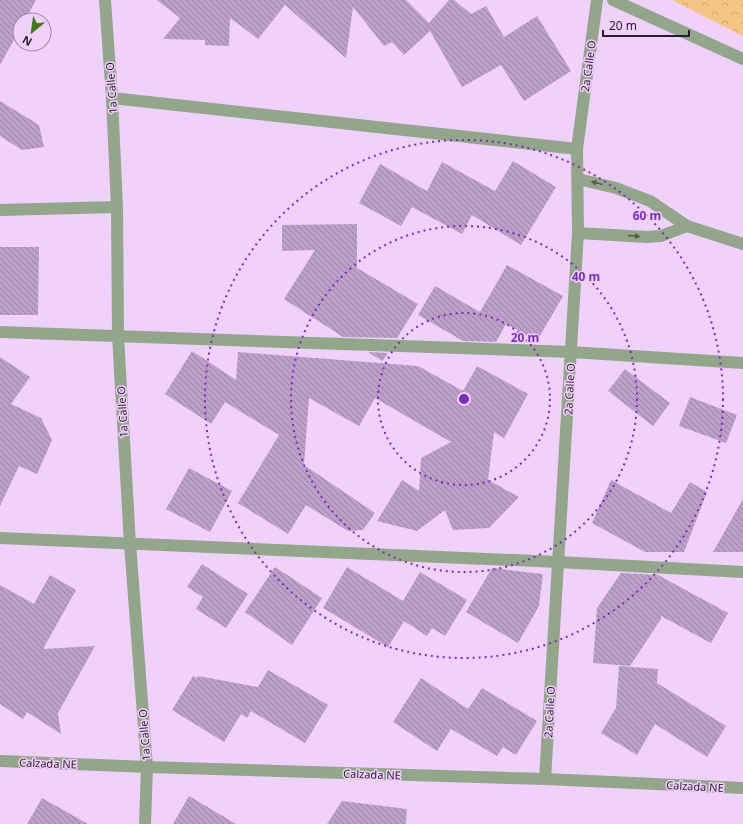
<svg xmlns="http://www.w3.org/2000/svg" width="743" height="824" font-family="'Noto Sans',sans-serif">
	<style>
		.park { fill: url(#park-crowns) }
		.building { fill: url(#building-back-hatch) }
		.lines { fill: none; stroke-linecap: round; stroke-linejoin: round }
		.lane { stroke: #92a689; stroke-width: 12 }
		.street { stroke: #92a689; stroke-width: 12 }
		.oneway { fill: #575a55 }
		.ring { fill: none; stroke: #7b2cbf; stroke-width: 2; stroke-dasharray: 2 4 }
		.labels { text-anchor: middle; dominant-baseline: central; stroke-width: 3; stroke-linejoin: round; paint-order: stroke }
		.street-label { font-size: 11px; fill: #271b2b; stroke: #f0d1fc }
		.centre { fill: #7b2cbf; stroke: #f0d1fc; stroke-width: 2 }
		.ring-label { font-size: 12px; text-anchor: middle; font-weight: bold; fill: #7b2cbf; stroke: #f0d1fc; stroke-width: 3; stroke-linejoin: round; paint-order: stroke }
	</style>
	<defs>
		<pattern id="park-crowns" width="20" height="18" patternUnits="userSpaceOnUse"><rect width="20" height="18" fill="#f3c582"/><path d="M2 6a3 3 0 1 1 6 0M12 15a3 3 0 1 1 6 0" fill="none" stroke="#d0a970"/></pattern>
		<pattern id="building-back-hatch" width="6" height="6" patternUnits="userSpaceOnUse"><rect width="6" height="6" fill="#bda0c9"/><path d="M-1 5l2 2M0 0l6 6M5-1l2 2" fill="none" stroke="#9a82a3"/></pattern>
	</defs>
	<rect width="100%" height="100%" fill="#f0d1fc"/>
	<path class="park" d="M672 0H743V36Z"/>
	<g class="building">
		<path d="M0 0H36L25 20H20V29L0 65Z"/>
		<path d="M157 0H406L429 23 449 0H454L471 14 486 6 504 37 537 16 571 71 524 101 501 65 462 87 430 31 404 55 392 42 384 46 353 7 346 58 285 5 258 39 230 18 229 46 205 45V40L163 39 180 18Z"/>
		<path d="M0 101 39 125 44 147 22 150 0 136Z"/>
		<path d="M513 161 556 187 521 245 472 215 462 234 412 207 401 226 359 203 380 164 427 191 442 162 495 191Z"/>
		<path d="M357 224V268L418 304 397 338 343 337 284 299 315 250 282 251V225Z"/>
		<path d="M0 247H39L38 315H0Z"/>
		<path d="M507 265 563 296 537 341 506 324 496 342 463 341 418 315 435 286 480 312Z"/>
		<path d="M192 351 236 380 238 352 418 366 463 391 477 366 528 394 504 438 494 432 488 480 519 497 489 528 453 530 445 510 417 531 377 521 402 480 419 491 421 458 451 442 375 398 359 426 309 398 304 465 375 513 363 530 348 531 306 505 288 534 238 503 279 435 225 402 211 424 165 394Z"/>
		<path d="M368 352 388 353 382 361Z"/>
		<path d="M0 357 30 377 11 404 41 418 52 440 37 474 19 466 0 506Z"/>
		<path d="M625 369 670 403 653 426 608 391Z"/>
		<path d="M690 397 737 415 726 443 679 426Z"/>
		<path d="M189 468 232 491 210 532 166 509Z"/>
		<path d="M611 480 671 513 690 482 707 492 684 552H645L592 523Z"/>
		<path d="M743 499V552H713Z"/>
		<path d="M202 564 248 594 226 628 196 609 203 597 187 587Z"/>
		<path d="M275 567 322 598 292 645 245 612Z"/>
		<path d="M347 567 403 601 420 572 467 600 445 636 432 628 427 636 404 621 388 647 323 608Z"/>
		<path d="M492 568 543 574 539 606 518 643 466 612Z"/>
		<path d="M621 573 658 575 728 613 711 643 661 616V619L630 666 593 663 597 608Z"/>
		<path d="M50 575 76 590 43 649 95 646 58 713 61 734 27 712 23 719 0 704V585L34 604Z"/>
		<path d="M619 666 658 669 657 683 726 726 707 757 655 724 637 755 601 733 616 708Z"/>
		<path d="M268 670 328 705 305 743 251 711 247 718 241 714 224 742 172 710 193 676 197 678 198 676 258 687Z"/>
		<path d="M421 678 468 709 482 688 537 721 516 755 503 747 497 756 451 729 437 751 393 722Z"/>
		<path d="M189 796 236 824H173Z"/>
		<path d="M42 798 88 824H27Z"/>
		<path d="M342 801 407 809 406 824H327Z"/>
	</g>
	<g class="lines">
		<g class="lane">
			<path d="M112 98 577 149"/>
			<path d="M578 179 616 188 650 201 687 226 743 244"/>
			<path d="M0 210 117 207"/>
			<path d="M578 233 647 237 661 236 687 226"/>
			<path d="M0 332 571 352 743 363"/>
			<path d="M0 538 558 562 743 572"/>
		</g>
		<g class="street">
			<path d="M105 0 112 98 117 207 118 336 130 544 147 767 145 824"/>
			<path d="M613 0 743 59"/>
			<path d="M0 761 147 767 545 779 743 788"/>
			<path d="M545 779 578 233 577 149 597 0"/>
		</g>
	</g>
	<defs><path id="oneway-solid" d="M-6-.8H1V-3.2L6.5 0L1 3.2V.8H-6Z"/></defs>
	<g class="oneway">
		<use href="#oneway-solid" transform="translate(597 183) rotate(-166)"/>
		<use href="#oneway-solid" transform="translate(634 236) rotate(4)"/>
	</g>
	<g class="ring">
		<circle cx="464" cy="399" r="86"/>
		<circle cx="464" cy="399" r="173"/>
		<circle cx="464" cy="399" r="259"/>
	</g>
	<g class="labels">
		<g class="street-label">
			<text transform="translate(588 66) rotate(-82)">2a Calle O</text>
			<text transform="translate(111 88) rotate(-94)">1a Calle O</text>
			<text transform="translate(569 389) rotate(-87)">2a Calle O</text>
			<text transform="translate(122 412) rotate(-93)">1a Calle O</text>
			<text transform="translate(549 712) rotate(-87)">2a Calle O</text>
			<text transform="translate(144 735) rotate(-94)">1a Calle O</text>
			<text transform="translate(48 763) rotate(2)">Calzada NE</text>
			<text transform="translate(372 774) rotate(2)">Calzada NE</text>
			<text transform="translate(695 786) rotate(3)">Calzada NE</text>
		</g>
	</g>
	<circle cx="464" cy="399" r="6" class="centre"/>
	<g class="ring-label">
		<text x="647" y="220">60 m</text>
		<text x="586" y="281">40 m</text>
		<text x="525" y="342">20 m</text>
	</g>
	<g transform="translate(32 32) rotate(209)"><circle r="19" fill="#f0d1fc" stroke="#a088a8"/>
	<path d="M0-3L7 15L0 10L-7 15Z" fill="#3c7a15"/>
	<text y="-6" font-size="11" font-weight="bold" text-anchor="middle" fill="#271b2b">N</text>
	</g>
	<path d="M603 30v6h86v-6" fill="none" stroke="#271b2b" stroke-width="2"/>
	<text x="609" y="30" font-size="12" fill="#271b2b" stroke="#f0d1fc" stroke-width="3" paint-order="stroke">20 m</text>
</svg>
